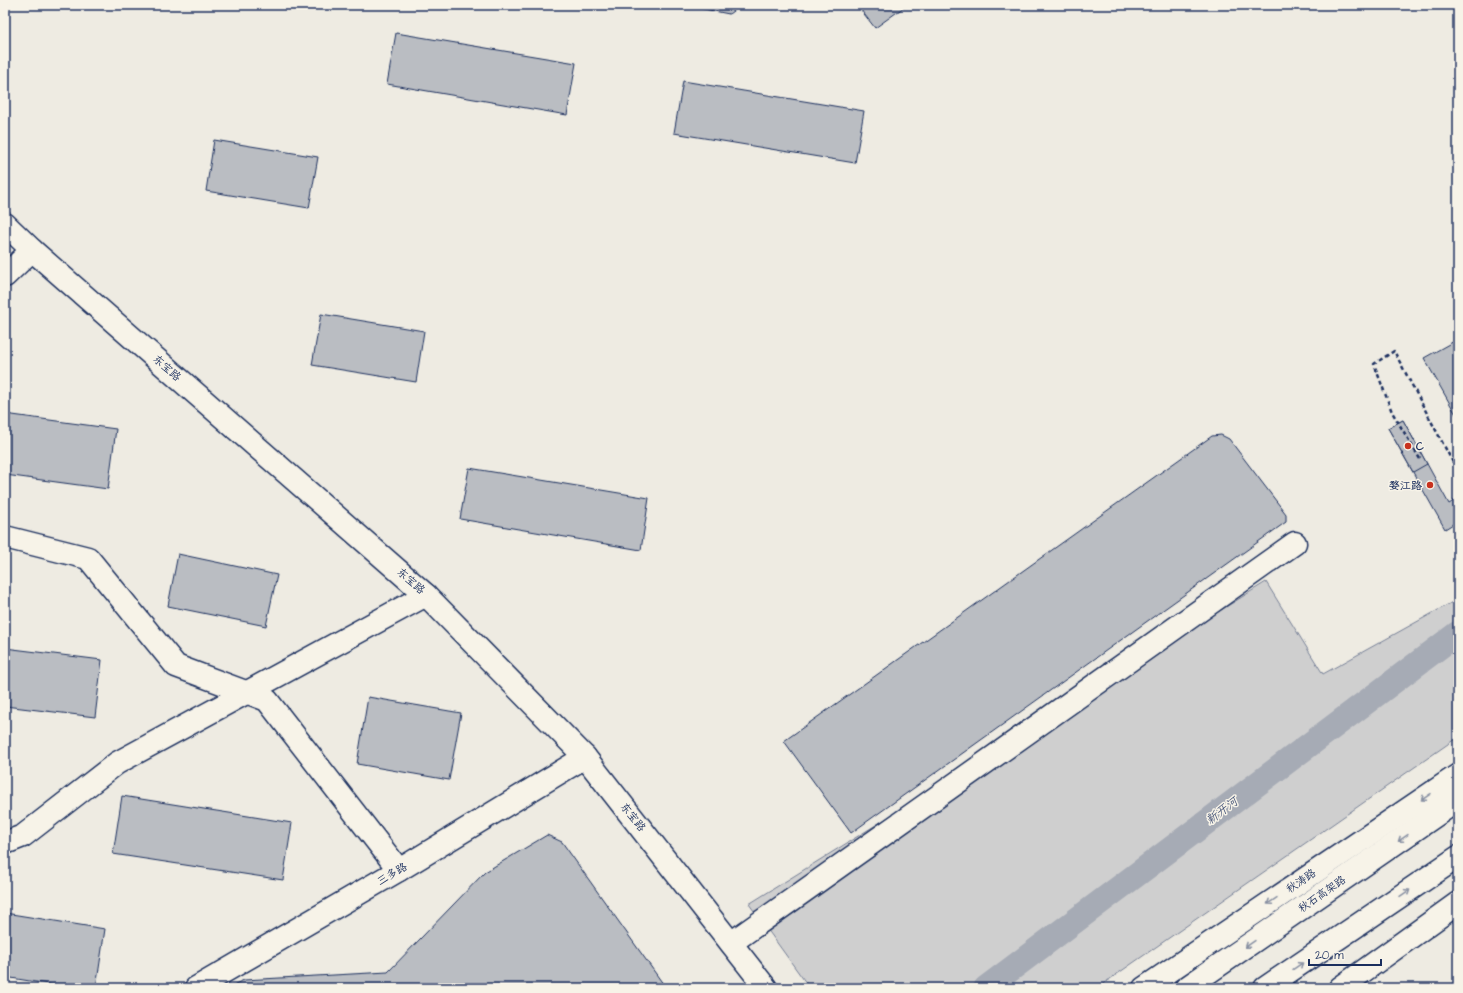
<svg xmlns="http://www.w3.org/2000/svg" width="1463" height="993" font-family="'Architects Daughter','LXGW WenKai TC',sans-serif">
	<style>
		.green { fill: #cfcfcf; stroke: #757f96 }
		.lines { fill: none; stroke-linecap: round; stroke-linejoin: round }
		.canal { stroke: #a6abb5; stroke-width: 25 }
		.building { fill: #babdc2; stroke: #1b2f5e }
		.minor-casing { stroke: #1b2f5e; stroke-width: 25 }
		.major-casing { stroke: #1b2f5e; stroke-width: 25 }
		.highway-casing { stroke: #1b2f5e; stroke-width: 25 }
		.path { stroke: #1b2f5e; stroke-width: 2.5; stroke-dasharray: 4 3; stroke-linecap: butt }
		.minor { stroke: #f7f3e8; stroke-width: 22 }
		.major { stroke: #f7f3e8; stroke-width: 22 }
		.highway { stroke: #f7f3e8; stroke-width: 22 }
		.oneway { stroke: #8991a3 }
		.poi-dot { fill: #c8321e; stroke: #f7f3e8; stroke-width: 1.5 }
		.labels { text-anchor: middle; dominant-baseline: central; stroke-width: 3; stroke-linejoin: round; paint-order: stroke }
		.street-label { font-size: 11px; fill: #1b2f5e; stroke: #f7f3e8 }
		.poi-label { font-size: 11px; font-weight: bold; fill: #1b2f5e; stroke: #f7f3e8; text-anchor: start }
		.water-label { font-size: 12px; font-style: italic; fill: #455478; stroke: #f7f3e8 }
	</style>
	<rect width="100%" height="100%" fill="#eeebe2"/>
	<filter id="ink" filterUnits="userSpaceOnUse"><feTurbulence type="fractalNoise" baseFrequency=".025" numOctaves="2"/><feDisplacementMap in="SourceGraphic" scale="8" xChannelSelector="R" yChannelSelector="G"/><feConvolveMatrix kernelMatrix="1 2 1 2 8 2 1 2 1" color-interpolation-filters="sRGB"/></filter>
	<g filter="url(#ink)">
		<path class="green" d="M1266 582 1323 674 1458 599V737L1097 988 809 987 749 904Z"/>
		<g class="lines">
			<path class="canal" d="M986 988 1458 633"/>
		</g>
		<g class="building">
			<path d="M684 5H741L729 14Z"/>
			<path d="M857 5H907L875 28Z"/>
			<path d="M396 33 576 63 567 115 387 84Z"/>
			<path d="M683 81 864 111 855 163 674 133Z"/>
			<path d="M214 140 318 157 309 208 206 191Z"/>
			<path d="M321 314 424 331 416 382 312 365Z"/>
			<path d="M1458 339V418L1424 358Z"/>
			<path d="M5 414 116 429 108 489 5 475Z"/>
			<path d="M1403 420 1449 504 1458 498V521L1445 529 1388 428Z"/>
			<path d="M1403 420 1427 464 1413 472 1388 428Z"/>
			<path d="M1221 435 1229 439 1286 514V522L851 833 784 741 1212 436Z"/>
			<path d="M469 468 649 498 641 550 460 519Z"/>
			<path d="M178 554 277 575 266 626 168 606Z"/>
			<path d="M5 648 102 660 95 717 5 706Z"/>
			<path d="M368 697 461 713 449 780 357 764Z"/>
			<path d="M122 796 292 823 283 880 113 854Z"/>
			<path d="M547 835 562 842 666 988H226L244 980 388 972 485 872Z"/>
			<path d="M5 913 105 929 96 988H73L5 977Z"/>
		</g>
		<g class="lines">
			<defs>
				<g id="minor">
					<path d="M5 224 32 250 426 595 585 757 766 988"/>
					<path d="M5 276 32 250"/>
					<path d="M5 537 88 558 176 666 267 700 399 870"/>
					<path d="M5 843 23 836 117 763 426 595"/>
					<path d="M731 943 1295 543"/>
					<path d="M196 988 399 870 585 757"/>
				</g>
				<g id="major">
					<path d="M1144 988 1458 775"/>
					<path d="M1340 988 1458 903"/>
				</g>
				<g id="highway">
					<path d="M1186 988 1458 800"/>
					<path d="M1265 988 1458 857"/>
				</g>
			</defs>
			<use href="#minor" class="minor-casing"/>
			<use href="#major" class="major-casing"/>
			<use href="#highway" class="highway-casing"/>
			<path class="path" d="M1420 459 1392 412 1374 364 1394 351 1458 472"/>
			<use href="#minor" class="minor"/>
			<use href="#major" class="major"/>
			<use href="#highway" class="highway"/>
		</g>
		<defs><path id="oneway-shaft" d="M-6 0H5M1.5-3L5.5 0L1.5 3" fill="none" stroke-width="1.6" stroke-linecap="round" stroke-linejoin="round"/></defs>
		<g class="oneway">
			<use href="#oneway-shaft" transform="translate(1426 797) rotate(146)"/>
			<use href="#oneway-shaft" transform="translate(1403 838) rotate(145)"/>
			<use href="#oneway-shaft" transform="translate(1405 893) rotate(-34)"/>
			<use href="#oneway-shaft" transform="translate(1272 901) rotate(146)"/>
			<use href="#oneway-shaft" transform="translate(1250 944) rotate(145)"/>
			<use href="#oneway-shaft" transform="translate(1298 966) rotate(-34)"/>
		</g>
	</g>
	<g class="poi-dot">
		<circle cx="1408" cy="446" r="4"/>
		<circle cx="1430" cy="485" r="4"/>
	</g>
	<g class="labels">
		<g class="street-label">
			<text transform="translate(167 368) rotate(41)">东宝路</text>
			<text transform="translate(411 581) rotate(41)">东宝路</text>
			<text transform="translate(633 817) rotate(52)">东宝路</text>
			<text transform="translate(392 874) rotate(-31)">三多路</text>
			<text transform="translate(1301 881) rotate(-34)">秋涛路</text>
			<text transform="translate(1322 894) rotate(-35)">秋石高架路</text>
		</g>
		<g class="poi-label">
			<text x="1416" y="446">C</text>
			<text x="1422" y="485" text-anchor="end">婺江路</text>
		</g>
		<g class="water-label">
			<text transform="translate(1222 811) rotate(-37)">新开河</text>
		</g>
	</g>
	<rect width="1463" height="993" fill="none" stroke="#f7f3e8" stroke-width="20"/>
	<rect x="10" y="10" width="1443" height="973" fill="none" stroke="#1b2f5e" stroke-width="1.5" filter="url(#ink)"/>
	<path d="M1309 959v6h72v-6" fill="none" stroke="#1b2f5e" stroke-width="2"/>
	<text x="1315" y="959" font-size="12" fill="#1b2f5e" stroke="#f7f3e8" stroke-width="3" paint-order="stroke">20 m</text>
</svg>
